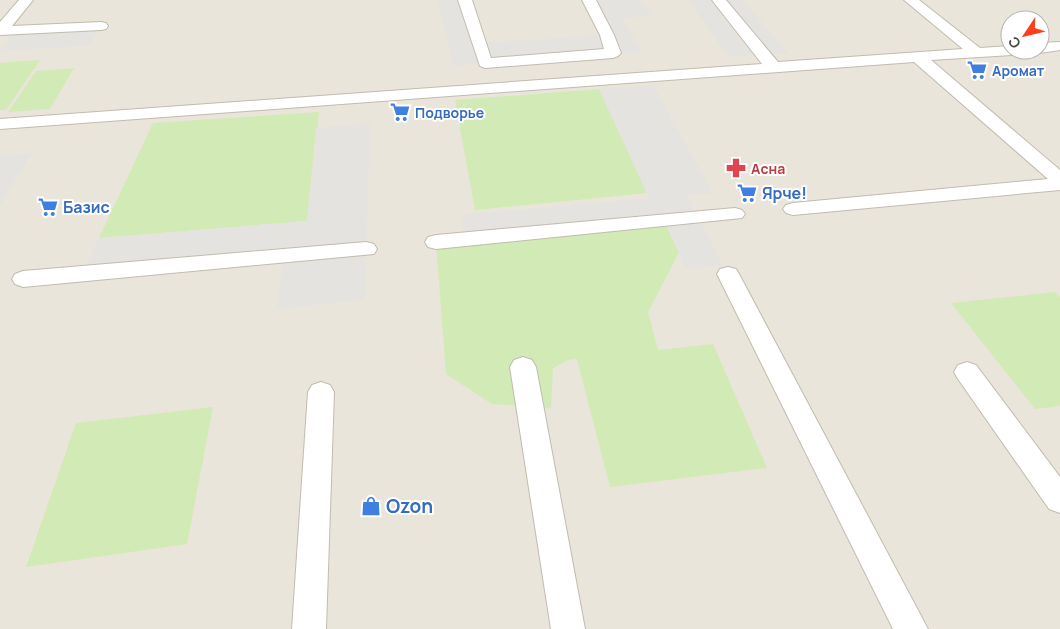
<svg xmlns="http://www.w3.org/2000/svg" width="1060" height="629" font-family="Manrope,sans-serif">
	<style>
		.residential { fill: #eae5da; fill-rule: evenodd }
		.green { fill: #d2eab5 }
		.parking { fill: #e5e3e0 }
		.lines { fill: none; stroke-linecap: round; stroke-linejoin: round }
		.lane-casing { stroke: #c2bbae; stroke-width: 2 }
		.lane { fill: #fff; fill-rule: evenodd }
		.labels { text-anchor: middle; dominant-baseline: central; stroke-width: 4; stroke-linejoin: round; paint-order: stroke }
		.far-shop-label { font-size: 14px; font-weight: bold; fill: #366cbe; stroke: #fff; text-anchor: start }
		.far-health-label { font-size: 14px; font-weight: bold; fill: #be3a42; stroke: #fff; text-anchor: start }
		.shop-label { font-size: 16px; font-weight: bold; fill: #366cbe; stroke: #fff; text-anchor: start }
		.near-shop-label { font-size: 19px; font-weight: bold; fill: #366cbe; stroke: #fff; text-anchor: start }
	</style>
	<rect width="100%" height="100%" fill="#f6f3ec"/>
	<path class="residential" d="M0 0H1060V629H0ZM1010 20H1040V50H1010Z"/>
	<g class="green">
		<path d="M40 60 6 110H0V63Z"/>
		<path d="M74 68 50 109 8 112 36 71Z"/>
		<path d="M599 89 648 193 475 210 455 100Z"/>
		<path d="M319 112 307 221 99 238 153 123Z"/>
		<path d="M664 221 679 252 648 312 658 350 713 344 767 468 610 487 577 359 568 360 553 368 551 408 492 404 446 374 436 242Z"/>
		<path d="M1055 292 1060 297V406L1035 409 951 303Z"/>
		<path d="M213 407 187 544 26 567 76 423Z"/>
	</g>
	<g class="parking">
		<path d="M438 0H465L480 43 607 35 589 0H640L651 15 623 19 642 52 453 66Z"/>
		<path d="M688 0H743L789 54 729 57Z"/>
		<path d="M101 26 88 46 0 51 16 31Z"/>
		<path d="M653 85 713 193 687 195 723 265 686 268 664 221 465 239 461 215 649 198 599 89Z"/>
		<path d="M370 124 365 300 277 309 283 256 83 273 99 238 307 221 316 128Z"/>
		<path d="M32 153 0 205V156Z"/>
	</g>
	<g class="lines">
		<defs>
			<g id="lane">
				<path d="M19 0H33L12 26 101 22 106 23 108 26 106 29 101 30 0 35V22Z"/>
				<path d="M458 0H472L491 58 604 49 600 35 582 0H596L614 35 621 53 618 56 613 58 485 68 480 66Z"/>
				<path d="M712 0H726L778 62 963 49 904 0H919L980 48 1010 46V50H1020L1017 53 1012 55 931 60 1060 170V190L793 215 786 213 783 209 786 205 793 203 1048 179 914 62 0 129V119L762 64Z"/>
				<path d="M1060 42V50L1040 53 1034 50H1040V43Z"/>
				<path d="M735 208 742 210 745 214 742 218 436 249 428 247 425 242 428 237 436 235Z"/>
				<path d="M366 242 374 244 377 249 374 254 23 287 15 284 12 279 15 274 23 271Z"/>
				<path d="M728 267 736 269 739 274 928 629H893L717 274 720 269Z"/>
				<path d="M523 357 532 360 536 367 585 629H551L510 367 514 360Z"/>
				<path d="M967 362 976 365 1060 477V513L1049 509 958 379 954 372 958 365Z"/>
				<path d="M321 382 330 385 334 392 326 629H292L308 392 312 385Z"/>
			</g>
		</defs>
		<use href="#lane" class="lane-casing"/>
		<use href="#lane" class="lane"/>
	</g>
	<defs>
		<symbol id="supermarket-bare" viewBox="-9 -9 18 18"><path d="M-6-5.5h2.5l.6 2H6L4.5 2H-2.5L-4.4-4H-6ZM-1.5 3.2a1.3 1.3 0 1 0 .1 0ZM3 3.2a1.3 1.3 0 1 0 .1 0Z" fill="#3f7fe0" stroke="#fff" stroke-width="2.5" paint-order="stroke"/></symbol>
		<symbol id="pharmacy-bare" viewBox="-9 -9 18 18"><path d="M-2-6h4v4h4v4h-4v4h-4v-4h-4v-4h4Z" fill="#e0444e" stroke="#fff" stroke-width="2.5" paint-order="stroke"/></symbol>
		<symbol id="shop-bare" viewBox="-9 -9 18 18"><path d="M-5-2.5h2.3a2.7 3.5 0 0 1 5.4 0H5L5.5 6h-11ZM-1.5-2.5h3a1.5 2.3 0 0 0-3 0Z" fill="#3f7fe0" stroke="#fff" stroke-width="2.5" paint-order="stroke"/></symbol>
	</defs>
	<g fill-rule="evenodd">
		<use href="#supermarket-bare" x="963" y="56" width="28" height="28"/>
		<use href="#supermarket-bare" x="386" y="98" width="28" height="28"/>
		<use href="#pharmacy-bare" x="722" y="154" width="28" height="28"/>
		<use href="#supermarket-bare" x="733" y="179" width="28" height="28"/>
		<use href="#supermarket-bare" x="34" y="193" width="28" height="28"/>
		<use href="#shop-bare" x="357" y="492" width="28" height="28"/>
	</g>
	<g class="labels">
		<g class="far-shop-label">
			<text x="992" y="70">Аромат</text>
			<text x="415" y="112">Подворье</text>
		</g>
		<g class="far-health-label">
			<text x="751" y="168">Асна</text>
		</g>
		<g class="shop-label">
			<text x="762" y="193">Ярче!</text>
			<text x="63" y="207">Базис</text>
		</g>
		<g class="near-shop-label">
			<text x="386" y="506">Ozon</text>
		</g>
	</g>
	<g transform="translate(1025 35) rotate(235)"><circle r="24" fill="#ffffff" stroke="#b7b4b0"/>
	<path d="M0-4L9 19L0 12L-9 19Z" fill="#fc3f1d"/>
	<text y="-8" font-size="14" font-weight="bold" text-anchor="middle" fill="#4b4439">С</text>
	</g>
</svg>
